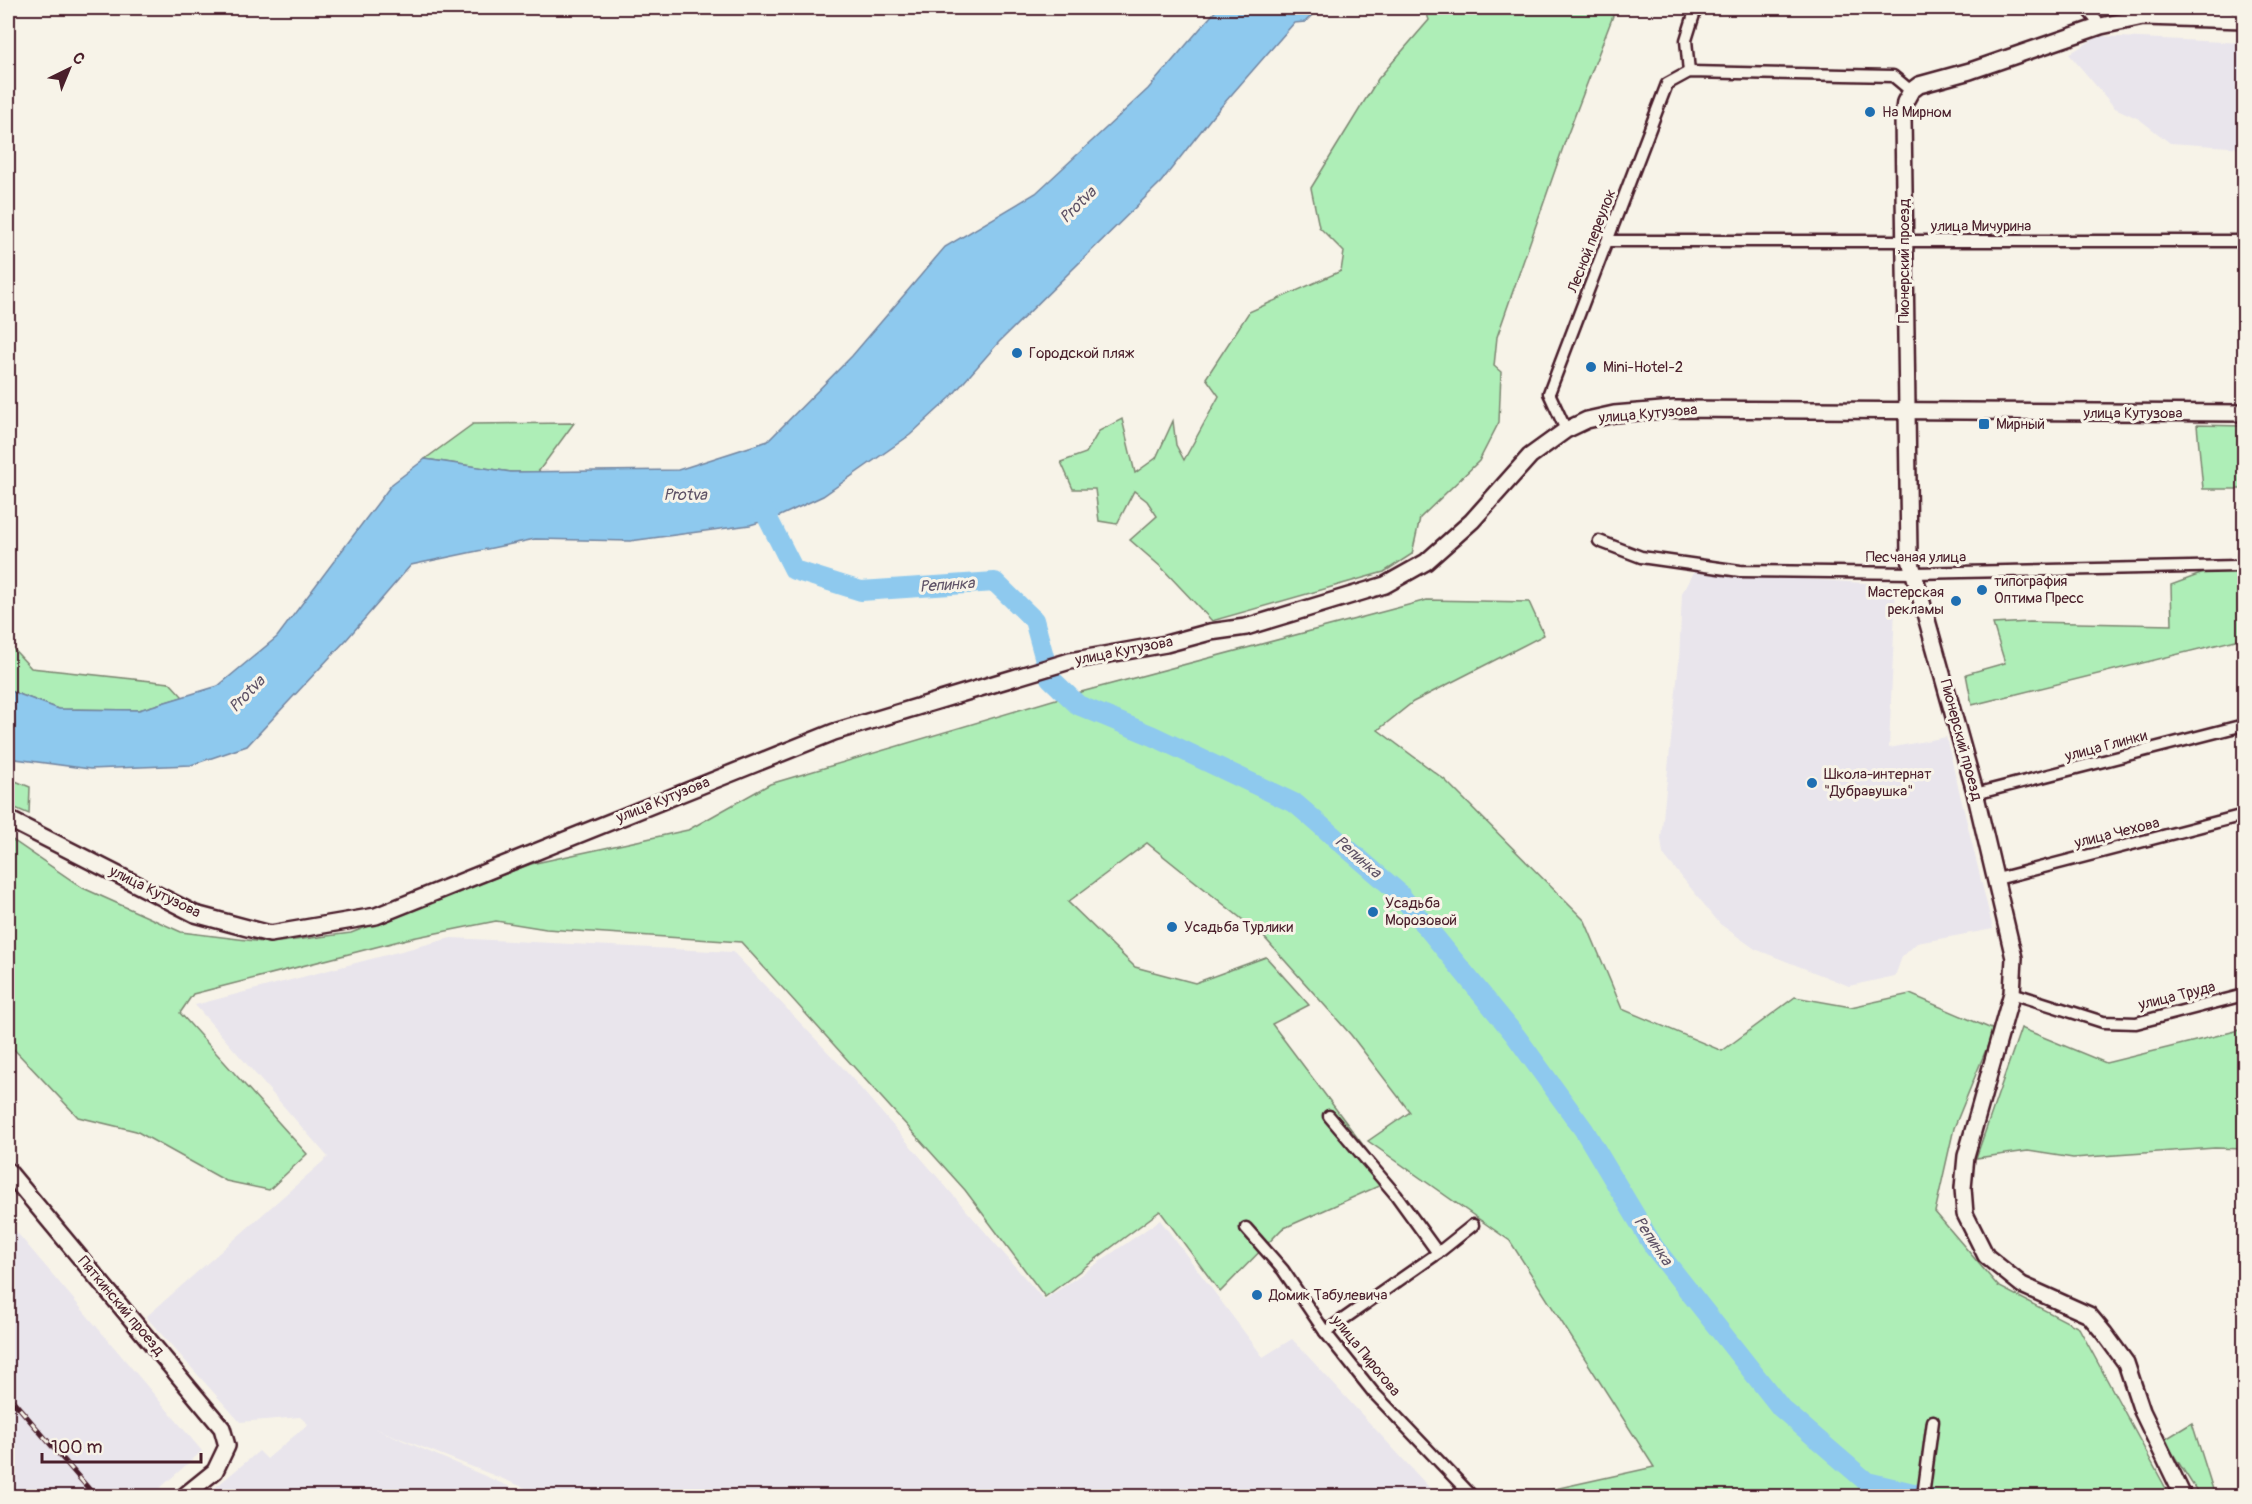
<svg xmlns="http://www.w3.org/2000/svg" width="2252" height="1504" font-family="Pangolin,sans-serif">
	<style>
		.built { fill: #e9e5ec }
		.green { fill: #aeeeb7; stroke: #7c8671; stroke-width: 1.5 }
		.water { fill: #8ec9ee; stroke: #7385a0; stroke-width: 1.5 }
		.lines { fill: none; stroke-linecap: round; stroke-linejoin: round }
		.river { stroke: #8ec9ee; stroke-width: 20 }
		.street-casing { stroke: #4a1f2b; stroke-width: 15 }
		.secondary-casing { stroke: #4a1f2b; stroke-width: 20 }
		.street { stroke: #f7f3e8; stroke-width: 10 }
		.secondary { stroke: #f7f3e8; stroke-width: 15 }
		.rail-casing { stroke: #4a1f2b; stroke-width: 5 }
		.rail { stroke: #f7f3e8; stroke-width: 3; stroke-dasharray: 9; stroke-linecap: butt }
		.poi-dot { fill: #1f6fb2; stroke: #f7f3e8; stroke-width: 2 }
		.labels { text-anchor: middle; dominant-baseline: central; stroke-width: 6; stroke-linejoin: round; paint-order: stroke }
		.poi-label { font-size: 15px; fill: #4a1f2b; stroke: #f7f3e8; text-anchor: start }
		.street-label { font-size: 15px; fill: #4a1f2b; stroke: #f7f3e8 }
		.water-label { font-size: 16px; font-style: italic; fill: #5e5266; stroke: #f7f3e8 }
	</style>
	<rect width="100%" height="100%" fill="#f7f3e8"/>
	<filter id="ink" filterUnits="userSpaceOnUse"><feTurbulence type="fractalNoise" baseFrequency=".0167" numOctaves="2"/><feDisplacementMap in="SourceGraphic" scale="12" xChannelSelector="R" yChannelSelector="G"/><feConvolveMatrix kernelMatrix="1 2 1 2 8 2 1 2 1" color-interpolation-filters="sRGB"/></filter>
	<g filter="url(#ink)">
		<g class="built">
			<path d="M2099 36 2244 43V148L2170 143 2139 119 2115 108 2069 54Z"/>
			<path d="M1694 572 1896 585 1889 748 1946 737 1993 929 1917 943 1902 957 1895 976 1849 986 1755 949 1720 924 1663 854 1661 838 1679 661 1682 593Z"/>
			<path d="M451 938 733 952 843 1068 1044 1300 1160 1220 1263 1357 1292 1339 1437 1496H546L374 1428 531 1496H205L259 1451 267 1459 308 1424 300 1417 240 1422 146 1317 328 1157 195 1005Z"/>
			<path d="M8 1222 202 1451 151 1496H8Z"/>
		</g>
		<g class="green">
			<path d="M1425 8H1616L1567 136 1497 337 1494 366 1501 372 1499 422 1479 461 1420 518 1412 554 1384 572 1212 621 1161 567 1130 540 1157 516 1147 501 1134 491 1117 524 1099 521 1095 489H1073L1061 462 1086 453 1099 431 1122 419 1135 473 1156 458 1173 421 1176 445 1184 460 1219 396 1206 378 1249 312 1341 271 1344 252 1319 227 1311 188 1378 79 1429 20Z"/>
			<path d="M574 423 538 472H511L425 459 473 424Z"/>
			<path d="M2197 425 2244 426V489H2203Z"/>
			<path d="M2244 558V638L1972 705 1966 674 2005 663 1993 624 2030 622 2172 625 2171 585Z"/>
			<path d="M1427 600 1529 602 1544 635 1413 702 1378 730 1445 780 1585 921 1622 1009 1722 1051 1795 997 1851 1007 1910 994 1994 1030 1954 1128 1935 1212 1998 1286 2079 1328 2170 1496H1523L1654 1467 1510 1241 1368 1141 1410 1112 1351 1035 1263 936 1147 843 1068 902 1135 967 1195 983 1266 957 1309 1005 1272 1024 1390 1181 1282 1229 1220 1292 1160 1211 1045 1297 965 1190 741 942 546 929 496 921 407 939 193 994 180 1013 307 1154 269 1190 226 1181 136 1131 78 1117 8 1043V837L83 888 181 932 271 943 351 933 531 864 688 830 770 784 1066 696Z"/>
			<path d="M8 643 31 668 170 683 183 697 139 710 59 709 8 690Z"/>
			<path d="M8 778 30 787 29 814 8 805Z"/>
			<path d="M2021 1028 2106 1063 2244 1029V1149L2215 1148 2073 1158 2028 1151 1976 1158Z"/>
			<path d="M2192 1423 2215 1496H2200L2164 1440Z"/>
		</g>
		<path class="water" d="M1218 8H1312L1313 14 1305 22 1294 23 1212 117 1161 182 999 342 950 398 910 435 823 496 780 516 750 525 630 541 535 539 411 565 347 639 247 746 191 765 90 769 8 758V690L59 709 139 710 218 686 277 637 392 484 425 459 511 472 678 470 768 441 852 356 945 247 1036 193 1148 89Z"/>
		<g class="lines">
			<path class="river" d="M757 497 794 570 861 591 995 582 1034 620 1050 678 1078 705 1153 736 1296 804 1398 892 1515 1035 1584 1130 1654 1247 1781 1408 1867 1482 1926 1496"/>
			<defs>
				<g id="street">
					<path d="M2086 8 2101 26"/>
					<path d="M1689 72 1686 40 1696 8"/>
					<path d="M1609 241H2244"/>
					<path d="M1566 430 1549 393 1667 84 1689 72 1893 76 1911 91"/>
					<path d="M1599 541 1641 557 1740 571 1915 573 2238 566"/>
					<path d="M1975 794 2244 725"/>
					<path d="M1997 879 2244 815"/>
					<path d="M2012 993 2103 1022 2136 1023 2244 995"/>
					<path d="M1329 1116 1396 1195 1438 1253"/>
					<path d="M1246 1228 1283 1270 1325 1332 1373 1392 1472 1496"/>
					<path d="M1325 1332 1438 1253 1473 1225"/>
					<path d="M1923 1496 1933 1421"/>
				</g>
				<g id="secondary">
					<path d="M8 819 195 914 270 934 376 916 834 732 1070 661 1166 644 1210 632 1246 627 1385 585 1426 562 1472 521 1530 456 1566 430 1587 420 1614 414 1674 409 2244 413"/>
					<path d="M8 1171 222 1428 227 1446 215 1471 184 1496"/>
					<path d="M2183 1496 2142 1411 2126 1363 2104 1333 2089 1315 2022 1285 1986 1256 1965 1214 1963 1188 1966 1156 2012 993 2014 958 1974 788 1909 556 1903 117 1905 102 1911 91 1919 85 1970 71 2101 26 2143 17 2244 20"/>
				</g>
			</defs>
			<use href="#street" class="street-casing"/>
			<use href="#secondary" class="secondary-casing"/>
			<use href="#street" class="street"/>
			<use href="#secondary" class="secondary"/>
			<defs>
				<path id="rail" d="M8 1395 95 1496"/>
			</defs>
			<use href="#rail" class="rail-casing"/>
			<use href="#rail" class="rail"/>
		</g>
	</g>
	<g class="poi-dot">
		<circle cx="1870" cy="112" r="6"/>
		<circle cx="1017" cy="353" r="6"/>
		<circle cx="1591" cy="367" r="6"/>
		<rect x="1978" y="418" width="12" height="12" rx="3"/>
		<circle cx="1982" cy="590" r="6"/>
		<circle cx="1956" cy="601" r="6"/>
		<circle cx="1812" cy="783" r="6"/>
		<circle cx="1373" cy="912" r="6"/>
		<circle cx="1172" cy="927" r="6"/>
		<circle cx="1257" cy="1295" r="6"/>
	</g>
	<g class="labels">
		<g class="poi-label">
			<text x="1882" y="112">На Мирном</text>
			<text x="1029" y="353">Городской пляж</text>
			<text x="1603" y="367">Mini-Hotel-2</text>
			<text x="1996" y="424">Мирный</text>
			<text x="1994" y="581">типография<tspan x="1994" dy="17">Оптима Пресс</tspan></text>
			<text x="1944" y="592" text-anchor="end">Мастерская<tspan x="1944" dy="17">рекламы</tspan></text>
			<text x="1824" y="774">Школа-интернат<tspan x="1824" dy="17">"Дубравушка"</tspan></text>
			<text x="1385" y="903">Усадьба<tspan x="1385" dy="17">Морозовой</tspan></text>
			<text x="1184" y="927">Усадьба Турлики</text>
			<text x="1269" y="1295">Домик Табулевича</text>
		</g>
		<g class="street-label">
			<text x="1981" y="226">улица Мичурина</text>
			<text transform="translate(1592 241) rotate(-69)">Лесной переулок</text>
			<text transform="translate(1904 261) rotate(-90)">Пионерский проезд</text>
			<text x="2133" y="413">улица Кутузова</text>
			<text transform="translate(1648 414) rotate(-5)">улица Кутузова</text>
			<text x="1916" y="557">Песчаная улица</text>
			<text transform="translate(1124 651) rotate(-11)">улица Кутузова</text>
			<text transform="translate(1961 740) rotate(75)">Пионерский проезд</text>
			<text transform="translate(2106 746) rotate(-15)">улица Глинки</text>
			<text transform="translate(663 800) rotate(-22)">улица Кутузова</text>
			<text transform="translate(2117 833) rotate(-14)">улица Чехова</text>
			<text transform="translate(155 892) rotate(26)">улица Кутузова</text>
			<text transform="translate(2177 996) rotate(-14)">улица Труда</text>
			<text transform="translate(121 1306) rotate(50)">Пяткинский проезд</text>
			<text transform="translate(1366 1356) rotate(51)">улица Пирогова</text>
		</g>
		<g class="water-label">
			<text transform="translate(1078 205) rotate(-45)">Protva</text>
			<text x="685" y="495">Protva</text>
			<text transform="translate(947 585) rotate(-4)">Репинка</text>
			<text transform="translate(247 694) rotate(-46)">Protva</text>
			<text transform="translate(1358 857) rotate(41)">Репинка</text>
			<text transform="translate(1653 1241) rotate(56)">Репинка</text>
		</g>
	</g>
	<rect width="2252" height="1504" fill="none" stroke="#f7f3e8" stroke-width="30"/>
	<rect x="15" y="15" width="2222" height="1474" fill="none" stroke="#4a1f2b" stroke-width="2" filter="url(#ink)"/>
	<g transform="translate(69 69) rotate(43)" stroke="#f7f3e8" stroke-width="4.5" paint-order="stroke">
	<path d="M0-4.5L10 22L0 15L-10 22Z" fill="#4a1f2b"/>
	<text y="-9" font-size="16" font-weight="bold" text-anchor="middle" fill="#4a1f2b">С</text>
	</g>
	<path d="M42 1453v9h159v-9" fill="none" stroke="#4a1f2b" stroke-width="3"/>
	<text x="51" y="1453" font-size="18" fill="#4a1f2b" stroke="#f7f3e8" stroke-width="4.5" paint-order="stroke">100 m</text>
</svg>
